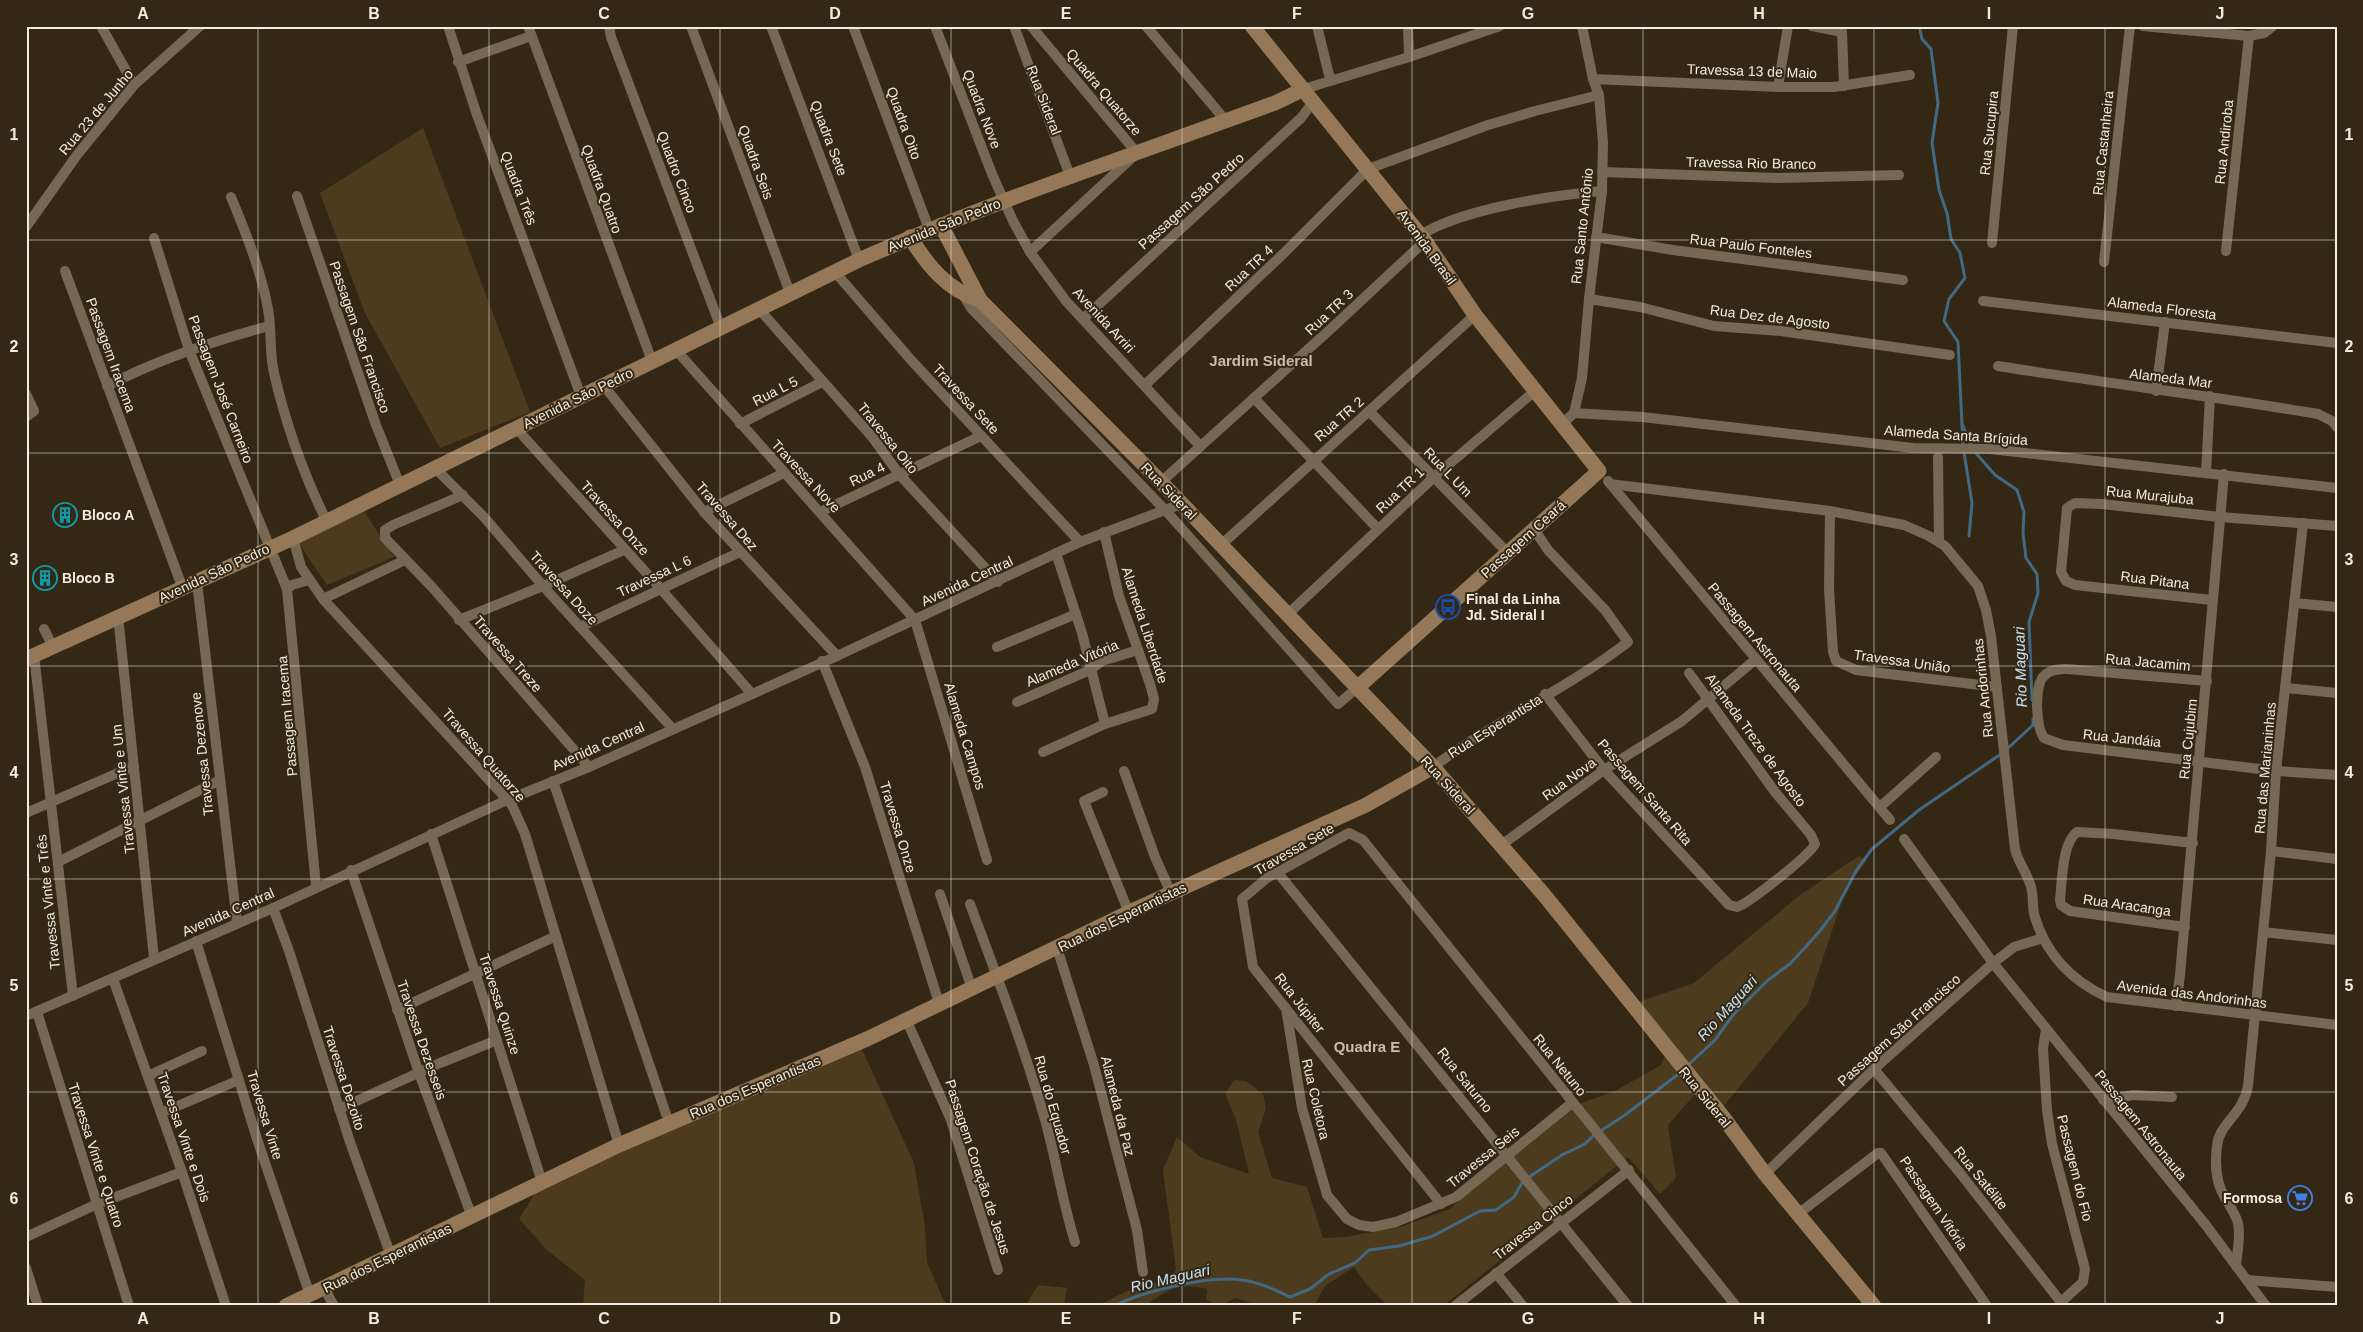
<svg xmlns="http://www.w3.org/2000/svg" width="2363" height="1332" font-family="Arial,sans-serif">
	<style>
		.green { fill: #4c3b1d }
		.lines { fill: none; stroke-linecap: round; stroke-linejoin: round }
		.stream { stroke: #426984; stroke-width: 3 }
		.street { stroke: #766853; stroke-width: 10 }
		.secondary { stroke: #947857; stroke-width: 15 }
		.grid { fill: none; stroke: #f3ebdf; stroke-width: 1; stroke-opacity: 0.55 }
		.labels { text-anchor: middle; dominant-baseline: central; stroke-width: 4; stroke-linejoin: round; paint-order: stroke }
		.street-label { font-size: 14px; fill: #f3ebdf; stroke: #342815 }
		.poi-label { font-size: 14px; font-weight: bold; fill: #f3ebdf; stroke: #342815; text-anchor: start }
		.neighbourhood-label { font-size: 15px; font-weight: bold; fill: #cbbca5; stroke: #342815 }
		.water-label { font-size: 15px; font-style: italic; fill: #cbe4f7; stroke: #342815 }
		.neatline { fill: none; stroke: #f3ebdf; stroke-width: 2 }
		.grid-label { font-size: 16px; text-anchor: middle; font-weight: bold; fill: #f3ebdf }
	</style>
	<rect width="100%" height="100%" fill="#342815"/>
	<g class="green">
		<path d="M423 128 530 412 440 448 365 313 320 193Z"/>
		<path d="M364 511 394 557 327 585 298 542Z"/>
		<path d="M1859 856 1866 861 1846 889 1808 1003 1718 1113 1697 1092 1668 1125 1676 1178 1660 1194 1628 1157 1443 1306H1388L1366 1284 1354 1267 1325 1286 1314 1306H1262L1235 1298 1220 1306 1206 1300 1207 1289C1179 1283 1174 1287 1150 1302L1149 1306H1097L1137 1286 1165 1281 1176 1270 1163 1170 1177 1137 1200 1157 1249 1174 1236 1119 1225 1094 1234 1080 1246 1081 1263 1094 1266 1108 1258 1132 1272 1178 1307 1187 1323 1238 1345 1237 1400 1227 1450 1209 1508 1156 1513 1157 1581 1103 1613 1092 1661 1065 1666 1053 1627 1006 1694 983 1800 895Z"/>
		<path d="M859 1043 914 1163 925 1226 927 1262 943 1299 949 1306H583L585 1280 547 1250 519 1219 537 1190Z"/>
		<path d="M1038 1285 1067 1288 1064 1306H1025Z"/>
	</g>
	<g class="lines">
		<g class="stream">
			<path d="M1919 26 1922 39 1931 49 1938 103 1932 143 1939 190 1947 213 1951 239 1960 253 1965 278 1949 299 1944 321 1958 342 1963 446"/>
			<path d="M1962 424 1972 446"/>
			<path d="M1964 452 1972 503 1969 536"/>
			<path d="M1975 452 1995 475 2017 490 2024 512 2023 533 2026 558 2037 574 2038 593 2029 622 2032 700"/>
			<path d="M2006 750 2033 725V719"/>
			<path d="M1687 1066 1715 1040 1733 1015 1768 980 1790 964 1819 932 1835 911 1856 871 1872 849 1919 810 2001 754"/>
			<path d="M1114 1306C1144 1291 1208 1275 1242 1280 1259 1282 1275 1290 1290 1297L1310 1289 1329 1274 1355 1263 1369 1250 1399 1246 1433 1236 1480 1211 1496 1210 1514 1197 1523 1181 1562 1155 1585 1144 1593 1136 1625 1115 1681 1072"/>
		</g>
		<g class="street">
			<path d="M101 26 134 85"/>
			<path d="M448 26 477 115 581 396"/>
			<path d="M528 26 652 361"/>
			<path d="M609 26 611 37 721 328"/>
			<path d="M691 26 790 293"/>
			<path d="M771 26 859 260"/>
			<path d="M853 26 929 229"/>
			<path d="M935 26 992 174 1013 221 1030 252 1066 301 1200 446"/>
			<path d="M1014 26 1070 176"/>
			<path d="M1146 26 1226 121"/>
			<path d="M1317 26 1330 79"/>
			<path d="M1408 26 1409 57"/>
			<path d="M1812 26 1842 32 1844 86"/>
			<path d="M2143 26 2249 36 2264 33 2273 26"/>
			<path d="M458 62 531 36"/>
			<path d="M1593 79 1778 87H1834L1910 75"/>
			<path d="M1778 87 1788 26"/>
			<path d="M1304 89 1409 57 1500 26"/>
			<path d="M1602 172 1778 178 1899 175"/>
			<path d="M297 196 376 425 400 485"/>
			<path d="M231 197C246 233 261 271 268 309 272 330 269 352 274 373 286 425 303 473 326 520"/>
			<path d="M26 227 77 155 134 85 200 26"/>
			<path d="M1421 235C1461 209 1554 195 1602 191"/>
			<path d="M1596 237 1673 250 1903 280"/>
			<path d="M154 238 189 350 287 589 316 886"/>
			<path d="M1992 243 2013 26"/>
			<path d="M2226 251 2249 36"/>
			<path d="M1030 252 1137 153 1031 26"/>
			<path d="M2104 262 2130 26"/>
			<path d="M65 271 183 589"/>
			<path d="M835 272 911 360 1080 542"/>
			<path d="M963 295 971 308 1166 511 1338 704 1357 688"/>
			<path d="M1589 299 1640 307 1714 326 1781 331 1950 355"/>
			<path d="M1983 301 2337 343"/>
			<path d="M759 309 873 438 899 474 998 582"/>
			<path d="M1083 319 1301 118 1314 101"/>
			<path d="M676 350 915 620 987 860"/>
			<path d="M1998 366C2105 383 2212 396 2318 414L2332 421 2337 427"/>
			<path d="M1146 384 1283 254 1368 169 1488 125 1535 111 1599 95"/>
			<path d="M107 386C159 359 213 341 269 326"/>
			<path d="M604 386 704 512 837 656"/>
			<path d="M2156 391 2165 322"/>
			<path d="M26 394 34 411 26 417"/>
			<path d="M1254 398 1378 529"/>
			<path d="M1369 411 1508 553"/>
			<path d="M1574 413 1642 417 1913 448 1990 449 2337 488"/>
			<path d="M740 424 822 382"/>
			<path d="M1562 424 1574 413 1582 378 1589 299 1602 191 1603 143 1599 95 1593 79 1582 26"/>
			<path d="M516 428 660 588 752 694"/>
			<path d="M1938 457 1939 541"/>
			<path d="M434 467 484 517 543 586 672 728"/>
			<path d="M2206 473 2210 396"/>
			<path d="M1608 481 1890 820"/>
			<path d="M1161 482 1335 325 1425 241"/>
			<path d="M1610 484 1830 511 1904 525 1929 536 1945 546 1978 586 1986 610 1991 636 2015 849C2018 862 2026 871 2030 884 2034 893 2032 904 2034 914 2045 953 2070 980 2107 997L2337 1025"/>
			<path d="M463 495 393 525 385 530V538L432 587 589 767"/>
			<path d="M1830 511 1829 589 1833 652 1836 661 1856 670 1997 687"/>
			<path d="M704 512 784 473"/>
			<path d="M820 512 981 436"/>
			<path d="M293 538 301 567 323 599 512 805 525 834 619 1145"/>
			<path d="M1221 545 1475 315"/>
			<path d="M1056 553 1082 633 1105 724"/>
			<path d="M197 582 237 923"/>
			<path d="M287 589 292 585 309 580"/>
			<path d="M323 599 405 560"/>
			<path d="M2212 600 2075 585 2066 581 2061 572 2067 508 2075 503 2102 504 2220 517 2337 526"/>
			<path d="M2294 603 2337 607"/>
			<path d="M1287 615 1434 477 1536 390"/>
			<path d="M118 616 154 958"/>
			<path d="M459 620 543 586 624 550"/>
			<path d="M580 627 740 552"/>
			<path d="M44 629 53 647"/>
			<path d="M997 647 1076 614"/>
			<path d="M34 655 73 996"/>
			<path d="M822 661 865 767 939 1003"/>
			<path d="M2207 681 2067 669C2039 668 2037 684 2037 707 2038 718 2038 729 2044 738L2063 745 2276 771 2337 775"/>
			<path d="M2286 688 2337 693"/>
			<path d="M1545 694 1604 770 1729 905 1737 907C1748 904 1810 855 1815 844L1811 835 1775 792 1689 673"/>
			<path d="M1017 702 1090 670 1102 661 1138 650"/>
			<path d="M1043 752 1105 724 1152 709 1154 699 1150 684 1119 596 1104 532"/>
			<path d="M1433 767C1495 721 1567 689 1628 642L1605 610 1548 550 1534 529"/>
			<path d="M1124 771 1155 857 1171 893"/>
			<path d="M553 781 666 1114"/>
			<path d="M1103 792 1084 801 1129 913"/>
			<path d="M1880 807 1936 757"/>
			<path d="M26 813 134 766"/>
			<path d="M431 834 542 1182"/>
			<path d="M1904 839 1993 963 2205 1224 2266 1306"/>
			<path d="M1500 846 1604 770 1682 721 1756 659"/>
			<path d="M2271 851 2337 859"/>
			<path d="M58 862 218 781"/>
			<path d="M351 870 419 1073 472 1217"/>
			<path d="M1278 873 1628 1306"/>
			<path d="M940 894 972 989"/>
			<path d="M970 904C996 974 1023 1044 1044 1116 1056 1158 1062 1201 1075 1242"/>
			<path d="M273 908 289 951 350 1142 391 1256"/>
			<path d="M2185 927 2070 911 2061 905 2060 900C2062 882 2062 843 2077 832L2114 834 2193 843"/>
			<path d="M2263 932 2337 940"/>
			<path d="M196 941 257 1139 310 1295"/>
			<path d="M1057 948 1094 1065 1137 1230 1143 1272"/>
			<path d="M113 979 182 1172 226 1306"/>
			<path d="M2176 1006 2180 975 2224 474"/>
			<path d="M1286 1008 1302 1108 1327 1195 1347 1219 1359 1225 1373 1227 1396 1222 1456 1197 1572 1103"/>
			<path d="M397 1010 556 936"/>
			<path d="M37 1012 129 1306"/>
			<path d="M26 1016 273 908 507 800 589 767 837 656 1080 542 1181 504"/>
			<path d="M906 1019 951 1120 998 1270"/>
			<path d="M2046 1029 2043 1049 2047 1110 2052 1144 2085 1269 2083 1282 2061 1302"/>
			<path d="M1874 1069 1960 1173 2064 1306"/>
			<path d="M148 1076 202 1051"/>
			<path d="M2103 1100 2133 1095 2172 1097"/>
			<path d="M339 1109 440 1063 497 1040"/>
			<path d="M161 1113 239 1080"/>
			<path d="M1765 1174 1874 1069 1993 963 2014 947 2043 938"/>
			<path d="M1441 1204 1253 967 1242 899 1267 878 1349 833 1363 840 1736 1306"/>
			<path d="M1798 1214 1878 1153H1881L1987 1306"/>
			<path d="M26 1237 97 1204 182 1172"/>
			<path d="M2236 1266C2237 1253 2241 1236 2238 1223 2235 1213 2229 1205 2224 1196 2215 1180 2215 1163 2217 1146 2219 1123 2243 1115 2248 1086L2271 851 2276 771 2303 523"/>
			<path d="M26 1268 38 1306"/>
			<path d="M1496 1273 1523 1306"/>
			<path d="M2247 1280 2337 1287"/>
			<path d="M324 1288 334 1306"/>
			<path d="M1455 1306 1629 1170"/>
		</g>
		<g class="secondary">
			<path d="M1252 26 1425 241 1475 315 1599 471 1357 688"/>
			<path d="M941 225 980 300 1161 482 1433 767 1545 896 1723 1117 1765 1174 1874 1306"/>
			<path d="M910 237C927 265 948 291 980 300"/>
			<path d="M26 659 293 538 859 260C995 200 1136 154 1275 103L1304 89"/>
			<path d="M286 1306 619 1145 867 1039 1136 909 1366 805 1433 767"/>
		</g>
	</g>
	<path class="grid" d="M258 26V1306M489 26V1306M720 26V1306M951 26V1306M1182 26V1306M1412 26V1306M1643 26V1306M1874 26V1306M2105 26V1306M26 240H2337M26 453H2337M26 666H2337M26 879H2337M26 1092H2337"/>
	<defs>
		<symbol id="building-ring" viewBox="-11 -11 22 22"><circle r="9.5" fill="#342815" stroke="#0f9aa8" stroke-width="1.5"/><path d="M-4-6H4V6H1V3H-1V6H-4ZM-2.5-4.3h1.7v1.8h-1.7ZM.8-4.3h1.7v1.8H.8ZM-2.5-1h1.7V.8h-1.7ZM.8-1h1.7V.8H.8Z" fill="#0f9aa8"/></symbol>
		<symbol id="bus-ring" viewBox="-11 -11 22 22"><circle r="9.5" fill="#342815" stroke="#1a4fb4" stroke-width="1.5"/><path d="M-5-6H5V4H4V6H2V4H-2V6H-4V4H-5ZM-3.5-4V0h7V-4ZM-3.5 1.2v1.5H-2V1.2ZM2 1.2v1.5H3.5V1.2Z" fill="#1a4fb4"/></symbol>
		<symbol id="supermarket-ring" viewBox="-11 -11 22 22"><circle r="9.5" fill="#342815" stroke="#3f7fe0" stroke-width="1.5"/><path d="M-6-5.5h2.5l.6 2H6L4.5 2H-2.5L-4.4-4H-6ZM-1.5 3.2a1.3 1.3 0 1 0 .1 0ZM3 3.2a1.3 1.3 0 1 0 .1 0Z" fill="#3f7fe0"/></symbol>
	</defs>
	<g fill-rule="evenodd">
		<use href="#building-ring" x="51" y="501" width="28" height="28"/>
		<use href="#building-ring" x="31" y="564" width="28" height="28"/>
		<use href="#bus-ring" x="1434" y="593" width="28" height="28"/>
		<use href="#supermarket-ring" x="2286" y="1184" width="28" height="28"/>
	</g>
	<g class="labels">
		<g class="street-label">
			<text transform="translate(1752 71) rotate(2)">Travessa 13 de Maio</text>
			<text transform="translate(1104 92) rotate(50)">Quadra Quatorze</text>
			<text transform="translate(1044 100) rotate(69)">Rua Sideral</text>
			<text transform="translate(982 109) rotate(69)">Quadra Nove</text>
			<text transform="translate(96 112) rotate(-50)">Rua 23 de Junho</text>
			<text transform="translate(904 123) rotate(70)">Quadra Oito</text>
			<text transform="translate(1989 133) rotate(-84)">Rua Sucupira</text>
			<text transform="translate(829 138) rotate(69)">Quadra Sete</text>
			<text transform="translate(2224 142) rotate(-84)">Rua Andiroba</text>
			<text transform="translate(2103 143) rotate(-84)">Rua Castanheira</text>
			<text transform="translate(756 162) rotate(70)">Quadra Seis</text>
			<text transform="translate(1751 163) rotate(1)">Travessa Rio Branco</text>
			<text transform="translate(677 172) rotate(69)">Quadro Cinco</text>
			<text transform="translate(519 188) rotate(69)">Quadra Três</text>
			<text transform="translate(602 189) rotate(70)">Quadra Quatro</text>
			<text transform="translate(1191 201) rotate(-42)">Passagem São Pedro</text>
			<text transform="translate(944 225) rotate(-22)">Avenida São Pedro</text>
			<text transform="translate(1582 226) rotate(-84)">Rua Santo Antônio</text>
			<text transform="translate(1751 246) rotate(7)">Rua Paulo Fonteles</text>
			<text transform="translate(1427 247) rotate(54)">Avenida Brasil</text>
			<text transform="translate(1249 268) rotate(-43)">Rua TR 4</text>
			<text transform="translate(2162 308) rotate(7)">Alameda Floresta</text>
			<text transform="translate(1329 312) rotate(-43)">Rua TR 3</text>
			<text transform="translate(1770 317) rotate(7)">Rua Dez de Agosto</text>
			<text transform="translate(1104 320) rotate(47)">Avenida Arriri</text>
			<text transform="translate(360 337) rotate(71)">Passagem São Francisco</text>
			<text transform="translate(111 355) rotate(70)">Passagem Iracema</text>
			<text transform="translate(2171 378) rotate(7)">Alameda Mar</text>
			<text transform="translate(221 389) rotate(69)">Passagem José Carneiro</text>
			<text transform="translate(775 391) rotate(-27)">Rua L 5</text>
			<text transform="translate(578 398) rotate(-26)">Avenida São Pedro</text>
			<text transform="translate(966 399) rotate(47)">Travessa Sete</text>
			<text transform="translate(1339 419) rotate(-41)">Rua TR 2</text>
			<text transform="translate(1956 435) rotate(4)">Alameda Santa Brígida</text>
			<text transform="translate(888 438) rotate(51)">Travessa Oito</text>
			<text transform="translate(1448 472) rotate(46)">Rua L Um</text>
			<text transform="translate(867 474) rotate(-26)">Rua 4</text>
			<text transform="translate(806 476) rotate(47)">Travessa Nove</text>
			<text transform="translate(1400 490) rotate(-43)">Rua TR 1</text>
			<text transform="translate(1169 491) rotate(46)">Rua Sideral</text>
			<text transform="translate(2150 495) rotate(6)">Rua Murajuba</text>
			<text transform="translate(727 516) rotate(49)">Travessa Dez</text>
			<text transform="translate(615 518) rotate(48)">Travessa Onze</text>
			<text transform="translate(1523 539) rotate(-42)">Passagem Ceará</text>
			<text transform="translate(214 573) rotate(-25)">Avenida São Pedro</text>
			<text transform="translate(654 576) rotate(-25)">Travessa L 6</text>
			<text transform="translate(2155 580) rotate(7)">Rua Pitana</text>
			<text transform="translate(967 581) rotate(-25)">Avenida Central</text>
			<text transform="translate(564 588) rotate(48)">Travessa Doze</text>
			<text transform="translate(1145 625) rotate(72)">Alameda Liberdade</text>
			<text transform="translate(1755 637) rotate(50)">Passagem Astronauta</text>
			<text transform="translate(508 654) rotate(49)">Travessa Treze</text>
			<text transform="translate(1902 661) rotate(8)">Travessa União</text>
			<text transform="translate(2148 662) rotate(5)">Rua Jacamim</text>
			<text transform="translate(1072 663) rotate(-23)">Alameda Vitória</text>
			<text transform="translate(1983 688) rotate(-96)">Rua Andorinhas</text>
			<text transform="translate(287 716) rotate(-95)">Passagem Iracema</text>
			<text transform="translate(1495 726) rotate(-32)">Rua Esperantista</text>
			<text transform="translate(965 736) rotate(73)">Alameda Campos</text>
			<text transform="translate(2122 738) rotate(6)">Rua Jandáia</text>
			<text transform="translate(2188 739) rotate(-84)">Rua Cujubim</text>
			<text transform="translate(1756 740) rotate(54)">Alameda Treze de Agosto</text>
			<text transform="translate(598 746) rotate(-24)">Avenida Central</text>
			<text transform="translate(202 754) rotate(-96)">Travessa Dezenove</text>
			<text transform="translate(484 755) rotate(49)">Travessa Quatorze</text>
			<text transform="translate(2265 768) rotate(-85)">Rua das Marianinhas</text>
			<text transform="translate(1569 779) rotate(-36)">Rua Nova</text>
			<text transform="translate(1448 785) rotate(48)">Rua Sideral</text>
			<text transform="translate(123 789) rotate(-96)">Travessa Vinte e Um</text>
			<text transform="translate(1645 792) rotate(49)">Passagem Santa Rita</text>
			<text transform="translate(898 827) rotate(73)">Travessa Onze</text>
			<text transform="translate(1294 849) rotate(-30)">Travessa Sete</text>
			<text transform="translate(48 902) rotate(-96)">Travessa Vinte e Três</text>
			<text transform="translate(2127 905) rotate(8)">Rua Aracanga</text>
			<text transform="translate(228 912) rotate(-24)">Avenida Central</text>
			<text transform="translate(1122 917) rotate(-26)">Rua dos Esperantistas</text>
			<text transform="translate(2192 994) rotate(7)">Avenida das Andorinhas</text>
			<text transform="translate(1300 1003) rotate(52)">Rua Júpiter</text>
			<text transform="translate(500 1004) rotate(72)">Travessa Quinze</text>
			<text transform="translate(1899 1030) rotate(-42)">Passagem São Francisco</text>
			<text transform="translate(422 1040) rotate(71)">Travessa Dezesseis</text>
			<text transform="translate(1560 1065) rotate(51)">Rua Netuno</text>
			<text transform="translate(344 1078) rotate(72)">Travessa Dezoito</text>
			<text transform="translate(1465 1080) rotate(51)">Rua Saturno</text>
			<text transform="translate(755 1087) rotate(-23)">Rua dos Esperantistas</text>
			<text transform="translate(1705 1097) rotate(51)">Rua Sideral</text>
			<text transform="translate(1316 1099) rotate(77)">Rua Coletora</text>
			<text transform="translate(1053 1105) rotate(74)">Rua do Equador</text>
			<text transform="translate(1118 1106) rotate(76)">Alameda da Paz</text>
			<text transform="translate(265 1115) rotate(73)">Travessa Vinte</text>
			<text transform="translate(2141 1125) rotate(51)">Passagem Astronauta</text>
			<text transform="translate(184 1137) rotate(71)">Travessa Vinte e Dois</text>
			<text transform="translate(96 1155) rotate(72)">Travessa Vinte e Quatro</text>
			<text transform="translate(1483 1157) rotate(-39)">Travessa Seis</text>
			<text transform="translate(978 1167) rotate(72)">Passagem Coração de Jesus</text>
			<text transform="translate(2075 1168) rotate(76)">Passagem do Fio</text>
			<text transform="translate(1981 1178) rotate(51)">Rua Satélite</text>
			<text transform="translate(1934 1203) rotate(56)">Passagem Vitória</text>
			<text transform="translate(1533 1227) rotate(-38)">Travessa Cinco</text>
			<text transform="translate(387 1258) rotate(-26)">Rua dos Esperantistas</text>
		</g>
		<g class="poi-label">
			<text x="82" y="515">Bloco A</text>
			<text x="62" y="578">Bloco B</text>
			<text x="1466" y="599">Final da Linha<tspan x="1466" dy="16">Jd. Sideral I</tspan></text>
			<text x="2282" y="1198" text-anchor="end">Formosa</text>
		</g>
		<g class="neighbourhood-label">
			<text x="1261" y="360">Jardim Sideral</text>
			<text x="1367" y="1046">Quadra E</text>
		</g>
		<g class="water-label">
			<text transform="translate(2020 667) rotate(-92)">Rio Maguari</text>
			<text transform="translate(1727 1008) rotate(-48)">Rio Maguari</text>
			<text transform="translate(1170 1278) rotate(-13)">Rio Maguari</text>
		</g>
	</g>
	<rect width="2363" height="1332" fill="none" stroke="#342815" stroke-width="55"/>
	<rect x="28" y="28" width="2308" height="1276" class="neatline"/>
	<g class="grid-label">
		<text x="143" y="19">A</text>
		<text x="374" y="19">B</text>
		<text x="604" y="19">C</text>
		<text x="835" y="19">D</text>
		<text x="1066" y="19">E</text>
		<text x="1297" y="19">F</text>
		<text x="1528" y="19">G</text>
		<text x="1759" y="19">H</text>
		<text x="1989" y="19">I</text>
		<text x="2220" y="19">J</text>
		<text x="14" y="140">1</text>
		<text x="2349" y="140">1</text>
		<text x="14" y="352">2</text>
		<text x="2349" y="352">2</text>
		<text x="14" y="565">3</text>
		<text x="2349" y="565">3</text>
		<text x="14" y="778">4</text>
		<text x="2349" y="778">4</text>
		<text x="14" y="991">5</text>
		<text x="2349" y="991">5</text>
		<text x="14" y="1204">6</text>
		<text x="2349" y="1204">6</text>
		<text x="143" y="1324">A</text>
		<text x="374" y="1324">B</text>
		<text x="604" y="1324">C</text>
		<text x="835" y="1324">D</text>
		<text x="1066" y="1324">E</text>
		<text x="1297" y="1324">F</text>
		<text x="1528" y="1324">G</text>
		<text x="1759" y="1324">H</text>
		<text x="1989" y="1324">I</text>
		<text x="2220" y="1324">J</text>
	</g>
</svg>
